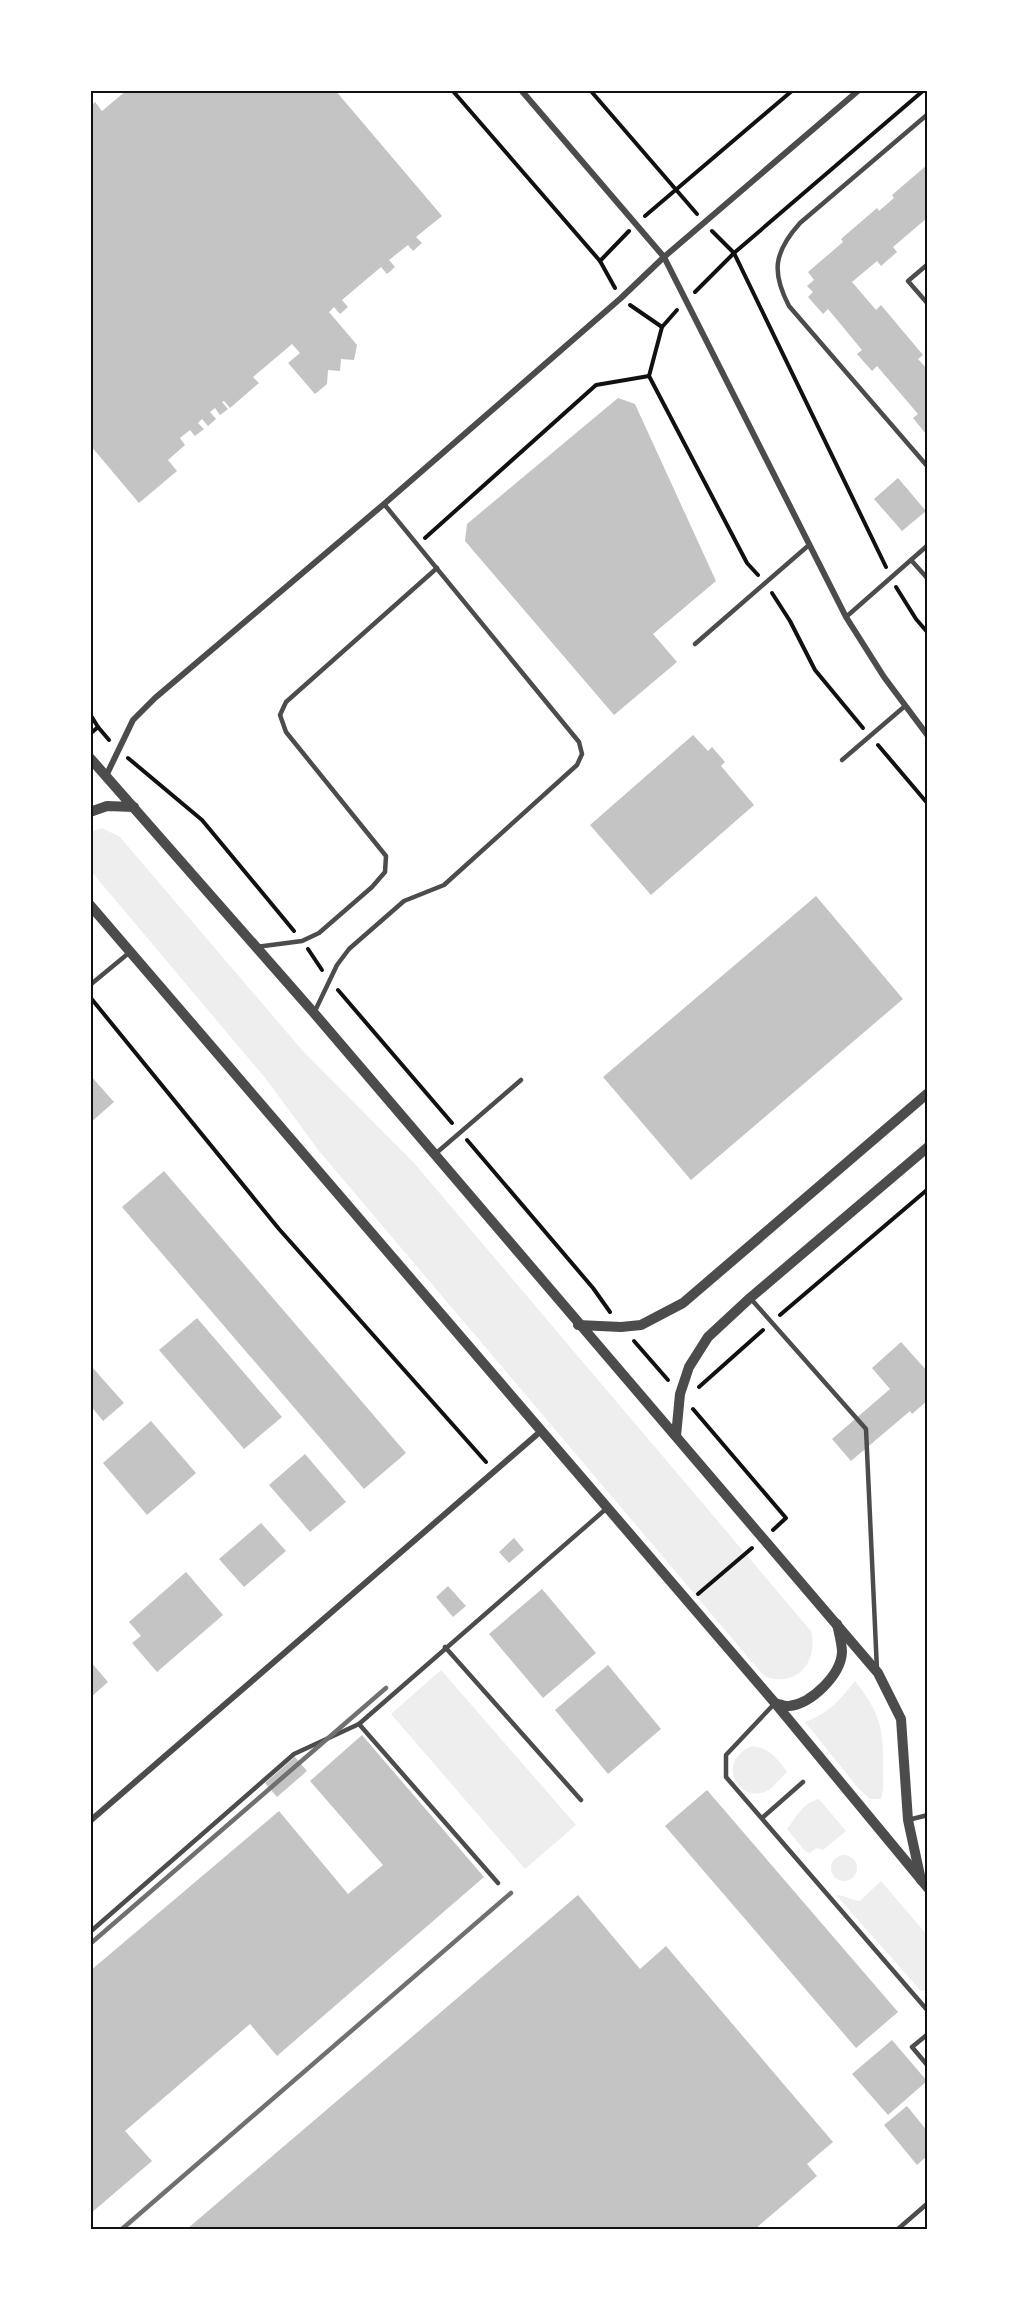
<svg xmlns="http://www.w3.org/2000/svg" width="1018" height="2319" font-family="Rubik,sans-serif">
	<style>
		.green { fill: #eee }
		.building { fill: #c4c4c4 }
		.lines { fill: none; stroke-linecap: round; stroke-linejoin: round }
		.path { stroke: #111; stroke-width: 4 }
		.service { stroke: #4c4c4c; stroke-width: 4.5 }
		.minor { stroke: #4c4c4c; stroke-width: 6 }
		.tertiary { stroke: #4c4c4c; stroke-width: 10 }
		.rail { stroke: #707070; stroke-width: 4.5 }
		.neatline { fill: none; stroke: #111; stroke-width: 2 }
	</style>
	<rect width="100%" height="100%" fill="#fff"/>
	<g class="green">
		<path d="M102 828 120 837 302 1050 415 1164 811 1631C819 1662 796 1689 764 1676L319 1151 266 1079 90 870V832Z"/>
		<path d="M441 1670 576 1825 525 1869 391 1714Z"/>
		<path d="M855 1681C879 1711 884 1729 883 1767 883 1778 884 1789 881 1799H870L859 1789 805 1722C828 1714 840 1700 855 1681Z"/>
		<path d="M752 1746C770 1748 777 1758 787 1772 782 1777 776 1784 770 1789 742 1808 712 1763 752 1746Z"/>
		<path d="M819 1799 846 1831 823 1850 816 1848 810 1853 805 1851 787 1829C797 1816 803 1803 819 1799Z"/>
		<circle cx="844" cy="1868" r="13"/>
		<path d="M881 1881 928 1936V1990L921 1991 836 1895C845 1895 851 1900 860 1901Z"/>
	</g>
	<g class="building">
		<path d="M127 90H335L442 216 416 237 422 243 413 251 408 245 389 260 395 267 387 274 381 267 342 300 348 307 340 314 334 307 329 312 357 345 354 360 341 359 340 371 328 370 327 384 315 394 288 363 300 353 292 344 253 377 259 383 230 408 224 401 222 402 228 409 220 415 215 408 210 412 216 419 208 426 202 419 198 423 204 429 195 436 190 430 180 438 185 445 168 460 177 471 139 503 90 445V107L95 102 102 111Z"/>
		<path d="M927 165 928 219 927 218 893 247 897 252 881 266 877 261 852 282 876 310 881 305 923 355 918 359 928 370 926 434 913 418 918 414 877 366 872 371 857 354 862 350 828 309 823 314 808 297 813 292 807 286 814 280 808 272 843 242 841 239 877 208 879 211 894 198 892 195Z"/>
		<path d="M618 398 635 404 716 581 653 634 677 662 614 715 465 541 467 524Z"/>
		<path d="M898 478 926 511 902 531 874 499Z"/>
		<path d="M693 735 708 751 712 747 725 762 721 766 754 805 651 895 590 825Z"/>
		<path d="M816 896 903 999 691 1180 603 1077Z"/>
		<path d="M90 1075 114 1102 90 1123Z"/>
		<path d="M164 1171 406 1453 364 1489 122 1207Z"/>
		<path d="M197 1318 282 1417 244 1449 159 1350Z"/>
		<path d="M901 1342 928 1372V1400L912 1414 910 1411 851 1461 832 1439 890 1389 872 1368Z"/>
		<path d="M92 1367 124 1403 103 1421 90 1405V1369Z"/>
		<path d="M151 1421 196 1473 147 1515 103 1463Z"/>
		<path d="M305 1454 346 1502 310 1532 269 1485Z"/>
		<path d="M261 1523 286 1551 244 1587 219 1559Z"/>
		<path d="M514 1538 524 1550 509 1563 499 1552Z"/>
		<path d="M186 1572 223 1615 157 1672 132 1643 141 1636 129 1622Z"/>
		<path d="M448 1586 466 1606 453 1617 436 1597Z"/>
		<path d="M542 1589 596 1653 543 1698 489 1634Z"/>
		<path d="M90 1661 108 1682 90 1698Z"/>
		<path d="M608 1665 661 1729 608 1774 555 1710Z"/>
		<path d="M362 1735 484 1877 277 2056 250 2024 125 2131 152 2161 90 2214V1971L279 1811 348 1894 383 1865 310 1781Z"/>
		<path d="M295 1757 307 1771 277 1797 265 1783Z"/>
		<path d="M707 1790 898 2012 856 2048 665 1826Z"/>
		<path d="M578 1895 640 1969 666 1946 833 2142 807 2164 817 2176 755 2229H187Z"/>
		<path d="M892 2040 927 2081 888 2115 852 2074Z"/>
		<path d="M907 2106 928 2132V2155L917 2165 884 2125Z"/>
	</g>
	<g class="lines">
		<g class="path">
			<path d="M452 90 600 261 615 288"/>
			<path d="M590 90 697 214"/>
			<path d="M645 216 793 90"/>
			<path d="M712 231 734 253 886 567"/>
			<path d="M600 261 629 231"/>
			<path d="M695 292 734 253 924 90"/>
			<path d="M630 305 662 327 677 310"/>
			<path d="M662 327 649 376 747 563 758 575"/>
			<path d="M425 538 596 385 649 376"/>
			<path d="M896 587 916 619 928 633"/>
			<path d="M772 593 790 621 815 670 863 728"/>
			<path d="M90 714 98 727 109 740"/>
			<path d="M90 734 98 727"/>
			<path d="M878 745 928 804"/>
			<path d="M128 758 202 820 294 931"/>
			<path d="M308 949 322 970"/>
			<path d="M338 990 452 1123"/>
			<path d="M90 997 279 1229 486 1462"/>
			<path d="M467 1140 593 1288 610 1312"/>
			<path d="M780 1315 928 1189"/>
			<path d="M634 1341 668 1380"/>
			<path d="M699 1387 763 1330"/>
			<path d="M693 1409 786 1518 773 1530"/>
			<path d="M698 1594 752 1548"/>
		</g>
		<g class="service">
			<path d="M928 114 800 223C774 252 771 272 789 306L928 467"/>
			<path d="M928 264 908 281 928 304"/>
			<path d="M911 560 928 579"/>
			<path d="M846 617 928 545"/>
			<path d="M695 644 809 545"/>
			<path d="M842 760 905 706"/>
			<path d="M256 947 302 941 319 933 372 887 385 872 386 856 286 732 280 715 286 702 437 568"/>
			<path d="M90 985 130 952"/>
			<path d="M314 1013 337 965 349 949 404 901 444 885 577 765 582 754 579 742 384 504"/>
			<path d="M434 1155 521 1080"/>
			<path d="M751 1299 866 1429 877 1670"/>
			<path d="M445 1647 581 1800"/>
			<path d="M775 1703 726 1755V1777L928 2011"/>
			<path d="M762 1818 803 1782"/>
			<path d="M908 1820 928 1815"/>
			<path d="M498 1883 359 1724 607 1508"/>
			<path d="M90 1932 294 1754 359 1724"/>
			<path d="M928 2034 912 2047 928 2066"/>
			<path d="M898 2229 928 2203"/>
		</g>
		<g class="minor">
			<path d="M521 90 664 257 846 617 884 677 928 736"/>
			<path d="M106 776 133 720 155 698 384 504 621 298 664 257 859 90"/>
			<path d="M90 1821 541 1431"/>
		</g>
		<g class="tertiary">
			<path d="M90 758 314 1013 878 1673 901 1719 908 1820 921 1880"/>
			<path d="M90 812 107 806 134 807"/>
			<path d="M90 905 775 1703 928 1888"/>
			<path d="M578 1325 621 1327 641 1325 683 1303 928 1093"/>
			<path d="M676 1436 680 1394 689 1367 708 1337 750 1298 928 1147"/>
			<path d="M775 1703C779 1704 784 1706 789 1706 811 1704 841 1675 842 1652 842 1644 839 1633 837 1624"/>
		</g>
		<g class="rail">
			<path d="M90 1944 386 1688"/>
			<path d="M122 2229 511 1893"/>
		</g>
	</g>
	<rect width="1018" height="2319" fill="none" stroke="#ffffff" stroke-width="183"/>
	<rect x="92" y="92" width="834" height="2136" class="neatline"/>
</svg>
